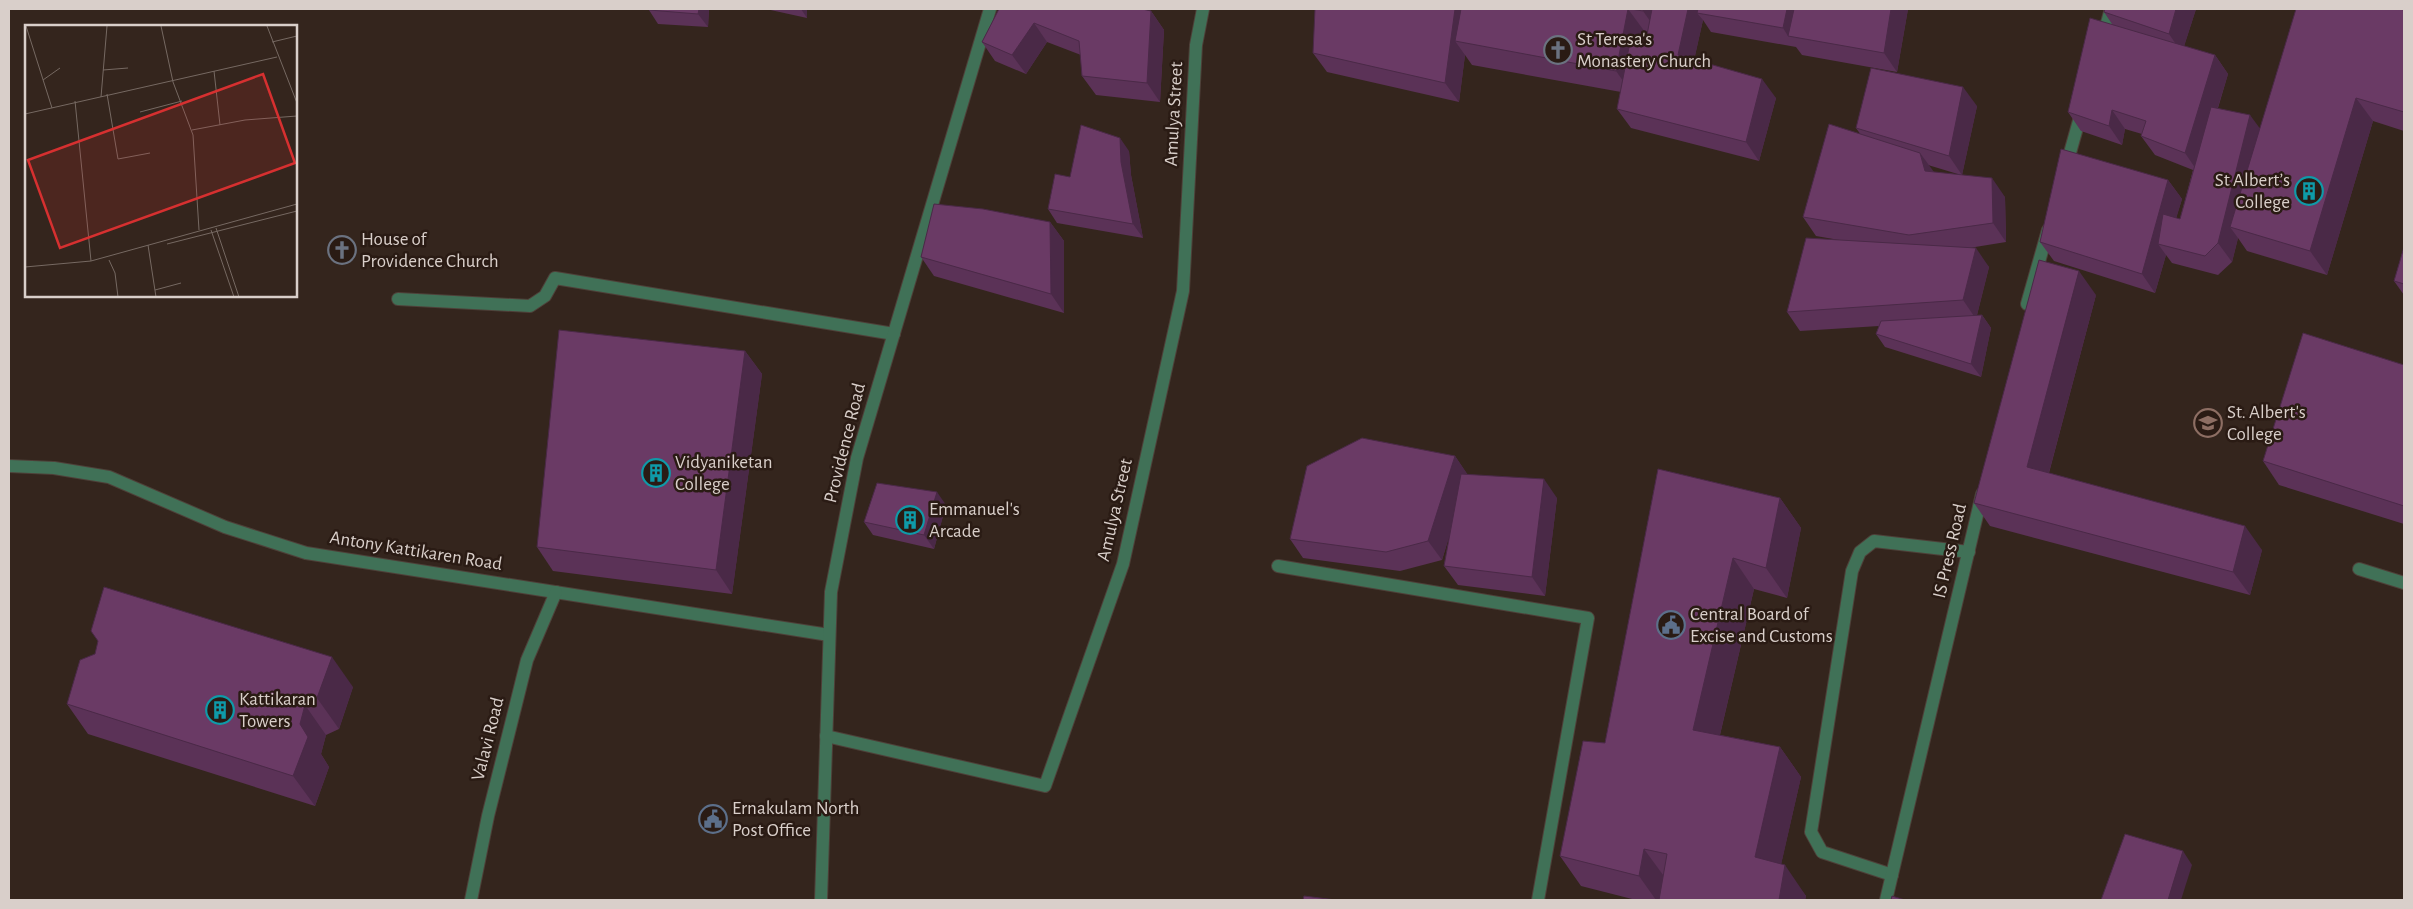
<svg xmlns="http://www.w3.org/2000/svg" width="2413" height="909" font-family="'Alegreya Sans',sans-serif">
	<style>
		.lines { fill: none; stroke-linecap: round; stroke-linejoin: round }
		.minor-casing { stroke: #4e4039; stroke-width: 14 }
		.minor { stroke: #407157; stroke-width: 12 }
		.wall { fill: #5b3257; fill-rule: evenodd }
		.shaded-wall { fill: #4a2947 }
		.building { fill: #6a3a65; stroke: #4a2947 }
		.labels { text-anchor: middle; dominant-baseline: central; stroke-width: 5; stroke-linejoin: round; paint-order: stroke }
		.poi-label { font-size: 19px; fill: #d9cfca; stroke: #2a1b14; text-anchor: start }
		.street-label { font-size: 19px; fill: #d9cfca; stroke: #2a1b14 }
		.inset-road { fill: none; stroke: #766962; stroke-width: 1 }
		.view { fill: #d63030; fill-opacity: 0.15; stroke: #d63030; stroke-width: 2.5 }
		.inset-edge { fill: none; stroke: #d9cfca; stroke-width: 2.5 }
	</style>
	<rect width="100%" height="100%" fill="#34251d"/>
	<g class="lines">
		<defs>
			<g id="minor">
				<path d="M2102 40 2111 9"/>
				<path d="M2066 167 2082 110"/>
				<path d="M398 299 530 306 545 296 555 278 894 334"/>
				<path d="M2027 304 2048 230"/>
				<path d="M9 466 54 468 109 477 225 527 306 553 829 635"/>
				<path d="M1278 566 1588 618 1538 900"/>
				<path d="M2359 569 2404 583"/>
				<path d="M826 736 1045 786 1123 564 1183 291 1196 45 1203 9"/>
				<path d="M1892 875 1822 852 1811 832 1852 571 1860 552 1874 541 1969 552"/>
				<path d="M471 900 488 816 527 660 556 592"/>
				<path d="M821 900 831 592 857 458 990 9"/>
				<path d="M1886 900 1982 494"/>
			</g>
		</defs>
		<use href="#minor" class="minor-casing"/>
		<use href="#minor" class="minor"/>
	</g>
	<g class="wall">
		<path d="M649 9H709L708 27 658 24 649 10Z"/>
		<path d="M766 9H807V18Z"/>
		<path d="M999 9 1151 11 1164 30 1160 102 1096 95 1082 76 1081 55 1047 42 1026 74 995 61 982 42Z"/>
		<path d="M1455 9H1908L1897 72 1802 55 1796 47 1711 32 1703 20 1694 60 1776 98 1759 161 1631 128 1617 109 1621 92 1472 65 1465 55 1459 102 1327 72 1313 53ZM1645 32H1647L1645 45H1642Z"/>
		<path d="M2196 9 2184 46 2215 55 2228 74 2218 108 2260 129 2404 10V131L2373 121 2327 275 2247 251 2238 238 2232 262 2218 275 2172 263 2166 255 2155 293 2054 261 2040 242 2168 180 2182 199 2176 218 2180 219 2193 170 2155 155 2141 136 2142 134 2125 129 2122 145 2081 131 2068 112 2112 24 2104 12Z"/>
		<path d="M1977 106 1962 175 2005 197 2006 242 1969 248 1989 267 1977 315H1982L1991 328 1981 377 1885 347 1876 334 1879 326 1800 331 1787 312 1839 240 1816 236 1803 217 1861 135 1856 128ZM1928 165 1961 175 1933 172Z"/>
		<path d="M1129 151 1131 175 1143 238 1057 223 1048 209 1070 177Z"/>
		<path d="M1050 222 1064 241V313L934 276 921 257Z"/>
		<path d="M2404 247V295L2394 281Z"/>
		<path d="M2096 295 2049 473 2262 550 2250 595 1990 526 1974 503Z"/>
		<path d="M745 351 762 374 732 594 553 571 537 547Z"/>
		<path d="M2404 365V524L2279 485 2263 461Z"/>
		<path d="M1455 456 1467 474 1557 498 1545 596 1458 585 1444 566 1451 530 1442 560 1400 571 1303 558 1290 539Z"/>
		<path d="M1658 469 1780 498 1801 528 1787 598 1754 589 1720 735 1780 747 1801 777 1781 864 1806 896 1805 900H1636L1581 886 1560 856 1605 743Z"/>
		<path d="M946 505 934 549 873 535 864 522Z"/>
		<path d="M353 687 339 729 326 735 321 754 329 767 315 806 88 734 67 704Z"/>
	</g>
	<g class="shaded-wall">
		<path d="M699 9H709L708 27 698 14Z"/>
		<path d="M801 9H807V18Z"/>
		<path d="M1455 9H1466L1455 41 1465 55 1459 102 1445 83Z"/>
		<path d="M1628 9 1645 32 1633 95 1616 71Z"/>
		<path d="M1643 9H1663L1660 35 1643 11Z"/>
		<path d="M1688 9H1705L1697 13 1703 20 1691 74 1678 55Z"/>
		<path d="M1787 9H1803L1788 36 1783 28Z"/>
		<path d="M1891 9H1908L1897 72 1884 53Z"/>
		<path d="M2176 9H2196L2182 53 2169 34Z"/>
		<path d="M1151 11 1164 30 1160 102 1147 83Z"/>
		<path d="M1034 23 1047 42 1026 74 1012 55Z"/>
		<path d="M2215 55 2228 74 2198 172 2185 153Z"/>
		<path d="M1762 79 1776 98 1759 161 1746 142Z"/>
		<path d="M1963 87 1977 106 1962 175 1949 156Z"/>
		<path d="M2356 98 2373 121 2327 275 2310 251Z"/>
		<path d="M2112 110 2125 129 2122 145 2109 126Z"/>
		<path d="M2250 115 2264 134 2230 227 2238 238 2232 262 2218 243Z"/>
		<path d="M1120 138 1129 151 1131 175 1143 238 1133 224 1121 162Z"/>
		<path d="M1920 153 1934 172 1925 171Z"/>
		<path d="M1992 178 2005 197 2006 242 1993 223Z"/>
		<path d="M2168 180 2182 199 2168 246 2158 244 2166 255 2155 293 2142 274Z"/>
		<path d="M1050 222 1064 241V313L1051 294Z"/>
		<path d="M1976 248 1989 267 1976 319 1963 300Z"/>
		<path d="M2079 271 2096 295 2044 491 2027 467Z"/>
		<path d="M1982 315 1991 328 1981 377 1971 364Z"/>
		<path d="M745 351 762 374 732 594 716 570Z"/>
		<path d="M1455 456 1468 475 1442 560 1428 541Z"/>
		<path d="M1544 479 1557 498 1545 596 1532 577Z"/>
		<path d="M937 492 946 505 934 549 924 535Z"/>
		<path d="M1780 498 1801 528 1787 598 1766 568Z"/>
		<path d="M2245 526 2262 550 2250 595 2233 572Z"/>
		<path d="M1733 558 1754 589 1714 760 1693 730Z"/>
		<path d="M332 657 353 687 339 729 317 698Z"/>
		<path d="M305 705 326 735 321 754 329 767 315 806 293 776 300 724Z"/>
		<path d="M1780 747 1801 777 1776 887 1755 857Z"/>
		<path d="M1644 849 1666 879 1662 900H1656L1639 876Z"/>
		<path d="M2183 851 2192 865 2181 900H2168Z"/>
		<path d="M1785 865 1806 896 1805 900H1779Z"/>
	</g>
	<g class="building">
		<path d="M649 9H699L698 14 649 10Z"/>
		<path d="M999 9H1142L1151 11 1147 83 1082 76 1079 41 1034 23 1012 55 982 42Z"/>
		<path d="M1315 9H1455L1445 83 1313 53Z"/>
		<path d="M1461 9H1628L1616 71 1455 41Z"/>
		<path d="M1631 9H1643V11Z"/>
		<path d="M1652 9H1688L1678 55 1762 79 1746 142 1617 109 1630 42 1645 45Z"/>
		<path d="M1698 9H1787L1783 28 1697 13Z"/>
		<path d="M1794 9H1891L1884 53 1788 36Z"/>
		<path d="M2105 9H2176L2169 34 2104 12Z"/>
		<path d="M2296 9H2400L2404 10V112L2356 98 2310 251 2230 227Z"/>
		<path d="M2090 18 2215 55 2185 153 2141 136 2146 121 2112 110 2109 126 2068 112Z"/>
		<path d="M1871 68 1963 87 1949 156 1856 128Z"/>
		<path d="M2211 107 2250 115 2218 243 2205 256 2158 244 2163 214 2180 219Z"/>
		<path d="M1829 124 1920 153 1925 171 1992 178 1993 223 1909 235 1803 217Z"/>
		<path d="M1081 125 1120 138 1121 162 1133 224 1048 209 1055 174 1070 177Z"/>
		<path d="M2061 149 2168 180 2142 274 2040 242Z"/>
		<path d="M934 204 983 209 1050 222 1051 294 921 257Z"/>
		<path d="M1806 238 1976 248 1963 300 1787 312Z"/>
		<path d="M2404 247V284L2394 281Z"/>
		<path d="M2039 260 2079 271 2027 467 2245 526 2233 572 1974 503Z"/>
		<path d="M1982 315 1971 364 1876 334 1881 321Z"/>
		<path d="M559 330 745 351 716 570 537 547Z"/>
		<path d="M2303 333 2404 365V506L2263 461Z"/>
		<path d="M1362 438 1455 456 1428 541 1386 552 1290 539 1307 466Z"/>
		<path d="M1658 469 1780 498 1766 568 1733 558 1693 730 1780 747 1755 857 1785 865 1779 900H1659L1667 854 1644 849 1639 876 1560 856 1583 741 1605 743Z"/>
		<path d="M1461 474 1544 479 1532 577 1444 566Z"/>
		<path d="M877 483 937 492 924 535 864 522Z"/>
		<path d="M104 587 332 657 317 698 305 705 300 724 308 737 293 776 67 704 80 660 95 654 98 641 91 631Z"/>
		<path d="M2125 834 2183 851 2168 900H2101Z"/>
		<path d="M1304 896 1336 900H1303Z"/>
		<path d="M1892 896 1905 900H1891Z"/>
	</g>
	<defs>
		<symbol id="church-ring" viewBox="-11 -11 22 22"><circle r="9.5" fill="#2a1b14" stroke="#6b7280" stroke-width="1.5"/><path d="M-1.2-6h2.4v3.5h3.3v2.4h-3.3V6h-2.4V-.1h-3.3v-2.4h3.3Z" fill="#6b7280"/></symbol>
		<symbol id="building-ring" viewBox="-11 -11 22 22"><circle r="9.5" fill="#2a1b14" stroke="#0f9aa8" stroke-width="1.5"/><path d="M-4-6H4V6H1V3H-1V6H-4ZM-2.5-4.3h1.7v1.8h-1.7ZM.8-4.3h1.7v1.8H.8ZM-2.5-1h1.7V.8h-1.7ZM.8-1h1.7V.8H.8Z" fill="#0f9aa8"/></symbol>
		<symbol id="university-ring" viewBox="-11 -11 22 22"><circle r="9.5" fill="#2a1b14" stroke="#8d6e63" stroke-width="1.5"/><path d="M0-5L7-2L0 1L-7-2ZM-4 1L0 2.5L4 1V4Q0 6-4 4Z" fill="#8d6e63"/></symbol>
		<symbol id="civic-ring" viewBox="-11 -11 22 22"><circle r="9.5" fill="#2a1b14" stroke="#5c6f8a" stroke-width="1.5"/><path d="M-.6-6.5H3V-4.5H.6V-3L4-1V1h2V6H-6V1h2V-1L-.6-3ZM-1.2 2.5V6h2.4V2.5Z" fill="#5c6f8a"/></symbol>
	</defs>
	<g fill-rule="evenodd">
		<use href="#church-ring" x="1542" y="34" width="32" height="32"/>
		<use href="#building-ring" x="2293" y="175" width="32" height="32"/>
		<use href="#church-ring" x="326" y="234" width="32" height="32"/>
		<use href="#university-ring" x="2192" y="407" width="32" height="32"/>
		<use href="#building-ring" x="640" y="457" width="32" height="32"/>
		<use href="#building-ring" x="894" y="504" width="32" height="32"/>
		<use href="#civic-ring" x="1655" y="609" width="32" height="32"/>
		<use href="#building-ring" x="204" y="694" width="32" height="32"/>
		<use href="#civic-ring" x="697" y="803" width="32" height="32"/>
	</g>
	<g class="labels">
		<g class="poi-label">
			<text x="1577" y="39">St Teresa's<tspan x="1577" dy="22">Monastery Church</tspan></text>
			<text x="2290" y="180" text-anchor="end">St Albert’s<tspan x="2290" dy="22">College</tspan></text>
			<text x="361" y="239">House of<tspan x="361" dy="22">Providence Church</tspan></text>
			<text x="2227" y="412">St. Albert's<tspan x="2227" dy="22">College</tspan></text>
			<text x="675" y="462">Vidyaniketan<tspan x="675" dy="22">College</tspan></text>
			<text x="929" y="509">Emmanuel's<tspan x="929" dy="22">Arcade</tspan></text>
			<text x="1690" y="614">Central Board of<tspan x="1690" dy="22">Excise and Customs</tspan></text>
			<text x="239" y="699">Kattikaran<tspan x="239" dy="22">Towers</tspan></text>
			<text x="732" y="808">Ernakulam North<tspan x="732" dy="22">Post Office</tspan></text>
		</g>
		<g class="street-label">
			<text transform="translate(1174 114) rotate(-87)">Amulya Street</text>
			<text transform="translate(845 443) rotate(-76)">Providence Road</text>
			<text transform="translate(1115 510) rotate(-77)">Amulya Street</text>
			<text transform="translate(416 551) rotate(9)">Antony Kattikaren Road</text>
			<text transform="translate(1950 551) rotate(-77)">IS Press Road</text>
			<text transform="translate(488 739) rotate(-76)">Valavi Road</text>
		</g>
	</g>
	<g transform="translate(25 25)">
		<rect width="272" height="272" fill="#34251d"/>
		<path class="inset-road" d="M1 1 27 83M136 1 148 57 168 110 174 205M242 1 272 78M247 17 272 11M78 45 103 43M189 46 195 100M18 55 35 43M82 69 93 134 125 128M76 72 82 1M50 76 66 236M115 87 157 76M0 89 252 32M167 105 220 95 272 91M191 203 214 272M186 205 209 272M142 219 272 186M123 220 131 272M84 235 90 248 93 272M0 242 66 236 272 179M130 265 156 258"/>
		<path class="view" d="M238 49 270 138 35 223 3 135Z"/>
		<rect width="272" height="272" class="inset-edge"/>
	</g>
	<rect width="2413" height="909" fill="none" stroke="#d9cfca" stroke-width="20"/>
</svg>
